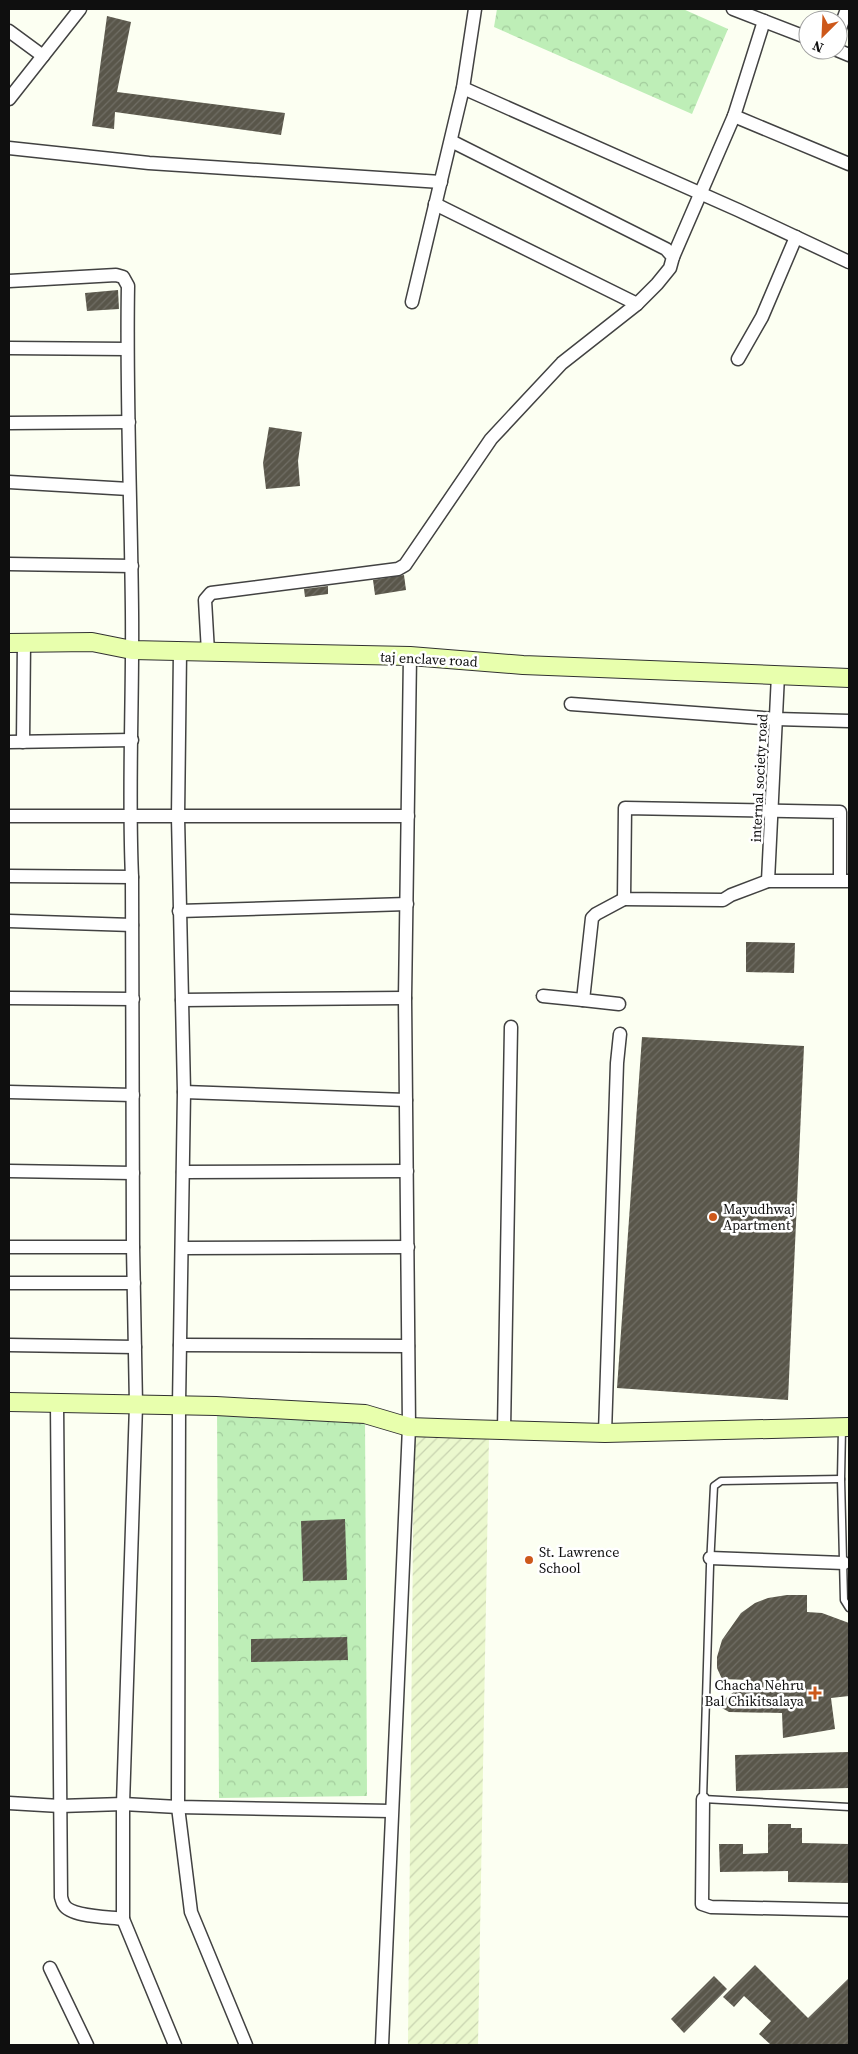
<svg xmlns="http://www.w3.org/2000/svg" width="858" height="2054" font-family="'Source Serif 4',serif">
	<style>
		.farmland { fill: url(#farmland-furrows) }
		.park { fill: url(#park-crowns) }
		.building { fill: url(#building-hatch) }
		.lines { fill: none; stroke-linecap: round; stroke-linejoin: round }
		.lane-casing { stroke: #424242; stroke-width: 9 }
		.street-casing { stroke: #424242; stroke-width: 15 }
		.secondary-casing { stroke: #313131; stroke-width: 20 }
		.lane { stroke: #fff; stroke-width: 6 }
		.street { stroke: #fff; stroke-width: 12 }
		.secondary { stroke: #e8ffad; stroke-width: 18 }
		.poi-dot { fill: #cd581a; stroke: #fff; stroke-width: 2 }
		.labels { text-anchor: middle; dominant-baseline: central; stroke-width: 5; stroke-linejoin: round; paint-order: stroke }
		.street-label { font-size: 14px; fill: #0f0f0f; stroke: #fff }
		.poi-label { font-size: 14px; fill: #0f0f0f; stroke: #fff; text-anchor: start }
	</style>
	<defs>
		<pattern id="farmland-furrows" width="10" height="10" patternUnits="userSpaceOnUse" patternTransform="scale(1.25)"><rect width="10" height="10" fill="#ebf8ce"/><path d="M-1 1l2-2M0 10L10 0M9 11l2-2" fill="none" stroke="#c8d3b0"/></pattern>
		<pattern id="park-crowns" width="20" height="18" patternUnits="userSpaceOnUse" patternTransform="scale(1.25)"><rect width="20" height="18" fill="#beeeb7"/><path d="M2 6a3 3 0 1 1 6 0M12 15a3 3 0 1 1 6 0" fill="none" stroke="#a2cb9c"/></pattern>
		<pattern id="building-hatch" width="6" height="6" patternUnits="userSpaceOnUse" patternTransform="scale(1.25)"><rect width="6" height="6" fill="#59564a"/><path d="M-1 1l2-2M0 6l6-6M5 7l2-2" fill="none" stroke="#706e65"/></pattern>
	</defs>
	<rect width="100%" height="100%" fill="#fcfff2"/>
	<path class="farmland" d="M414 1435 489 1437 478 2045H408Z"/>
	<g class="park">
		<path d="M497 9H683L728 29 692 114 494 27Z"/>
		<path d="M217 1407 365 1415 367 1796 219 1798Z"/>
	</g>
	<g class="building">
		<path d="M107 16 131 22 117 92 285 113 281 135 115 112 114 129 92 126Z"/>
		<path d="M118 290 119 309 87 311 85 293Z"/>
		<path d="M269 427 302 432 298 461 300 486 266 489 263 463Z"/>
		<path d="M404 575 406 590 375 595 373 580Z"/>
		<path d="M328 586V594L305 597 304 589Z"/>
		<path d="M746 942 795 943 794 973 746 972Z"/>
		<path d="M642 1037 804 1046 788 1400 617 1388Z"/>
		<path d="M345 1519 347 1580 303 1581 301 1521Z"/>
		<path d="M787 1595H807V1612L822 1613 849 1623V1696L831 1698 835 1729 783 1738 782 1713 729 1712 722 1708 721 1702 749 1680 722 1679 717 1668V1657L722 1640 741 1613 755 1603 768 1598Z"/>
		<path d="M347 1637 348 1660 251 1662V1639Z"/>
		<path d="M849 1752V1788L736 1791 735 1755Z"/>
		<path d="M768 1824H791V1828H802V1843L849 1844V1883L788 1882V1871L720 1872 719 1844H743V1854L768 1853Z"/>
		<path d="M755 1965 808 2018 849 1978V2045H771L759 2034 771 2021 744 1996 734 2007 723 1997Z"/>
		<path d="M714 1976 727 1989 684 2033 671 2019Z"/>
	</g>
	<g class="lines">
		<defs>
			<g id="lane">
				<path d="M842 1428 841 1479 844 1600 849 1608"/>
				<path d="M841 1479 721 1481 714 1486 710 1566 703 1799 849 1807"/>
			</g>
			<g id="street">
				<path d="M733 9 808 38"/>
				<path d="M9 31 43 56"/>
				<path d="M838 34 847 9"/>
				<path d="M837 50 849 55"/>
				<path d="M463 88 738 210 849 262"/>
				<path d="M9 99 80 9"/>
				<path d="M734 116 849 164"/>
				<path d="M9 148 149 163 441 182"/>
				<path d="M435 204 637 304"/>
				<path d="M673 257 734 116 764 21"/>
				<path d="M9 281 116 275 123 277 128 286C126 395 131 503 132 612 133 700 128 789 132 877L133 1247 136 1405 123 1804V1919L175 2045"/>
				<path d="M412 302 463 88 475 9"/>
				<path d="M9 348 127 349"/>
				<path d="M738 359 762 317 796 237"/>
				<path d="M9 423 129 422"/>
				<path d="M9 482 129 489"/>
				<path d="M9 564 132 566"/>
				<path d="M180 652 178 817 184 1092 179 1405 178 1807 191 1912 246 2045"/>
				<path d="M208 652 205 600 211 593 398 569 405 565 491 439 562 363 637 304 657 284 670 268 673 257 666 249 451 141"/>
				<path d="M571 704 776 719 849 721"/>
				<path d="M9 742 132 740"/>
				<path d="M23 742 24 642"/>
				<path d="M9 816H408"/>
				<path d="M9 876 132 877"/>
				<path d="M768 881 778 675"/>
				<path d="M840 881V812L625 808 624 899 723 900 731 895 768 881H849"/>
				<path d="M179 911 407 904"/>
				<path d="M9 921 132 925"/>
				<path d="M543 996 583 1000"/>
				<path d="M9 998 133 999"/>
				<path d="M182 1000 405 998"/>
				<path d="M619 1004 583 1000 592 918 596 914 624 899"/>
				<path d="M9 1092 133 1095"/>
				<path d="M184 1092 406 1100"/>
				<path d="M9 1171 133 1173"/>
				<path d="M183 1172 407 1171"/>
				<path d="M9 1247H133"/>
				<path d="M182 1248 408 1247"/>
				<path d="M9 1283H134"/>
				<path d="M9 1345 135 1347"/>
				<path d="M180 1345 408 1346"/>
				<path d="M57 1403 61 1897C62 1900 62 1902 64 1905 71 1917 110 1917 123 1919"/>
				<path d="M504 1430 511 1027"/>
				<path d="M605 1433 617 1063 620 1034"/>
				<path d="M710 1558 844 1563"/>
				<path d="M703 1799 702 1904 711 1907 849 1910"/>
				<path d="M9 1803 60 1806 123 1804 178 1807 391 1811"/>
				<path d="M50 1968 87 2045"/>
				<path d="M382 2045 409 1427 405 998 410 656"/>
			</g>
			<g id="secondary">
				<path d="M9 643 92 642 132 650 410 656 523 665 849 678"/>
				<path d="M9 1402 216 1406 365 1414 409 1427 466 1429 605 1433 849 1427"/>
			</g>
		</defs>
		<use href="#lane" class="lane-casing"/>
		<use href="#street" class="street-casing"/>
		<use href="#secondary" class="secondary-casing"/>
		<use href="#lane" class="lane"/>
		<use href="#street" class="street"/>
		<use href="#secondary" class="secondary"/>
	</g>
	<g class="poi-dot">
		<circle cx="713" cy="1217" r="5"/>
		<circle cx="529" cy="1560" r="5"/>
		<path d="M812.5 1685.5h5v5h5v5h-5v5h-5v-5h-5v-5h5z"/>
	</g>
	<g class="labels">
		<g class="street-label">
			<text transform="translate(429 659) rotate(3)">taj enclave road</text>
			<text transform="translate(759 778) rotate(-87)">internal society road</text>
		</g>
		<g class="poi-label">
			<text x="723" y="1209">Mayudhwaj<tspan x="723" dy="16">Apartment</tspan></text>
			<text x="539" y="1552">St. Lawrence<tspan x="539" dy="16">School</tspan></text>
			<text x="804" y="1685" text-anchor="end">Chacha Nehru<tspan x="804" dy="16">Bal Chikitsalaya</tspan></text>
		</g>
	</g>
	<rect width="858" height="2054" fill="none" stroke="#0f0f0f" stroke-width="20"/>
	<g transform="translate(823 35) rotate(204)"><circle r="24" fill="#ffffff" stroke="#9f9f9f"/>
	<path d="M0-4L9 19L0 12L-9 19Z" fill="#cd581a"/>
	<text y="-8" font-size="14" font-weight="bold" text-anchor="middle" fill="#0f0f0f">N</text>
	</g>
</svg>
